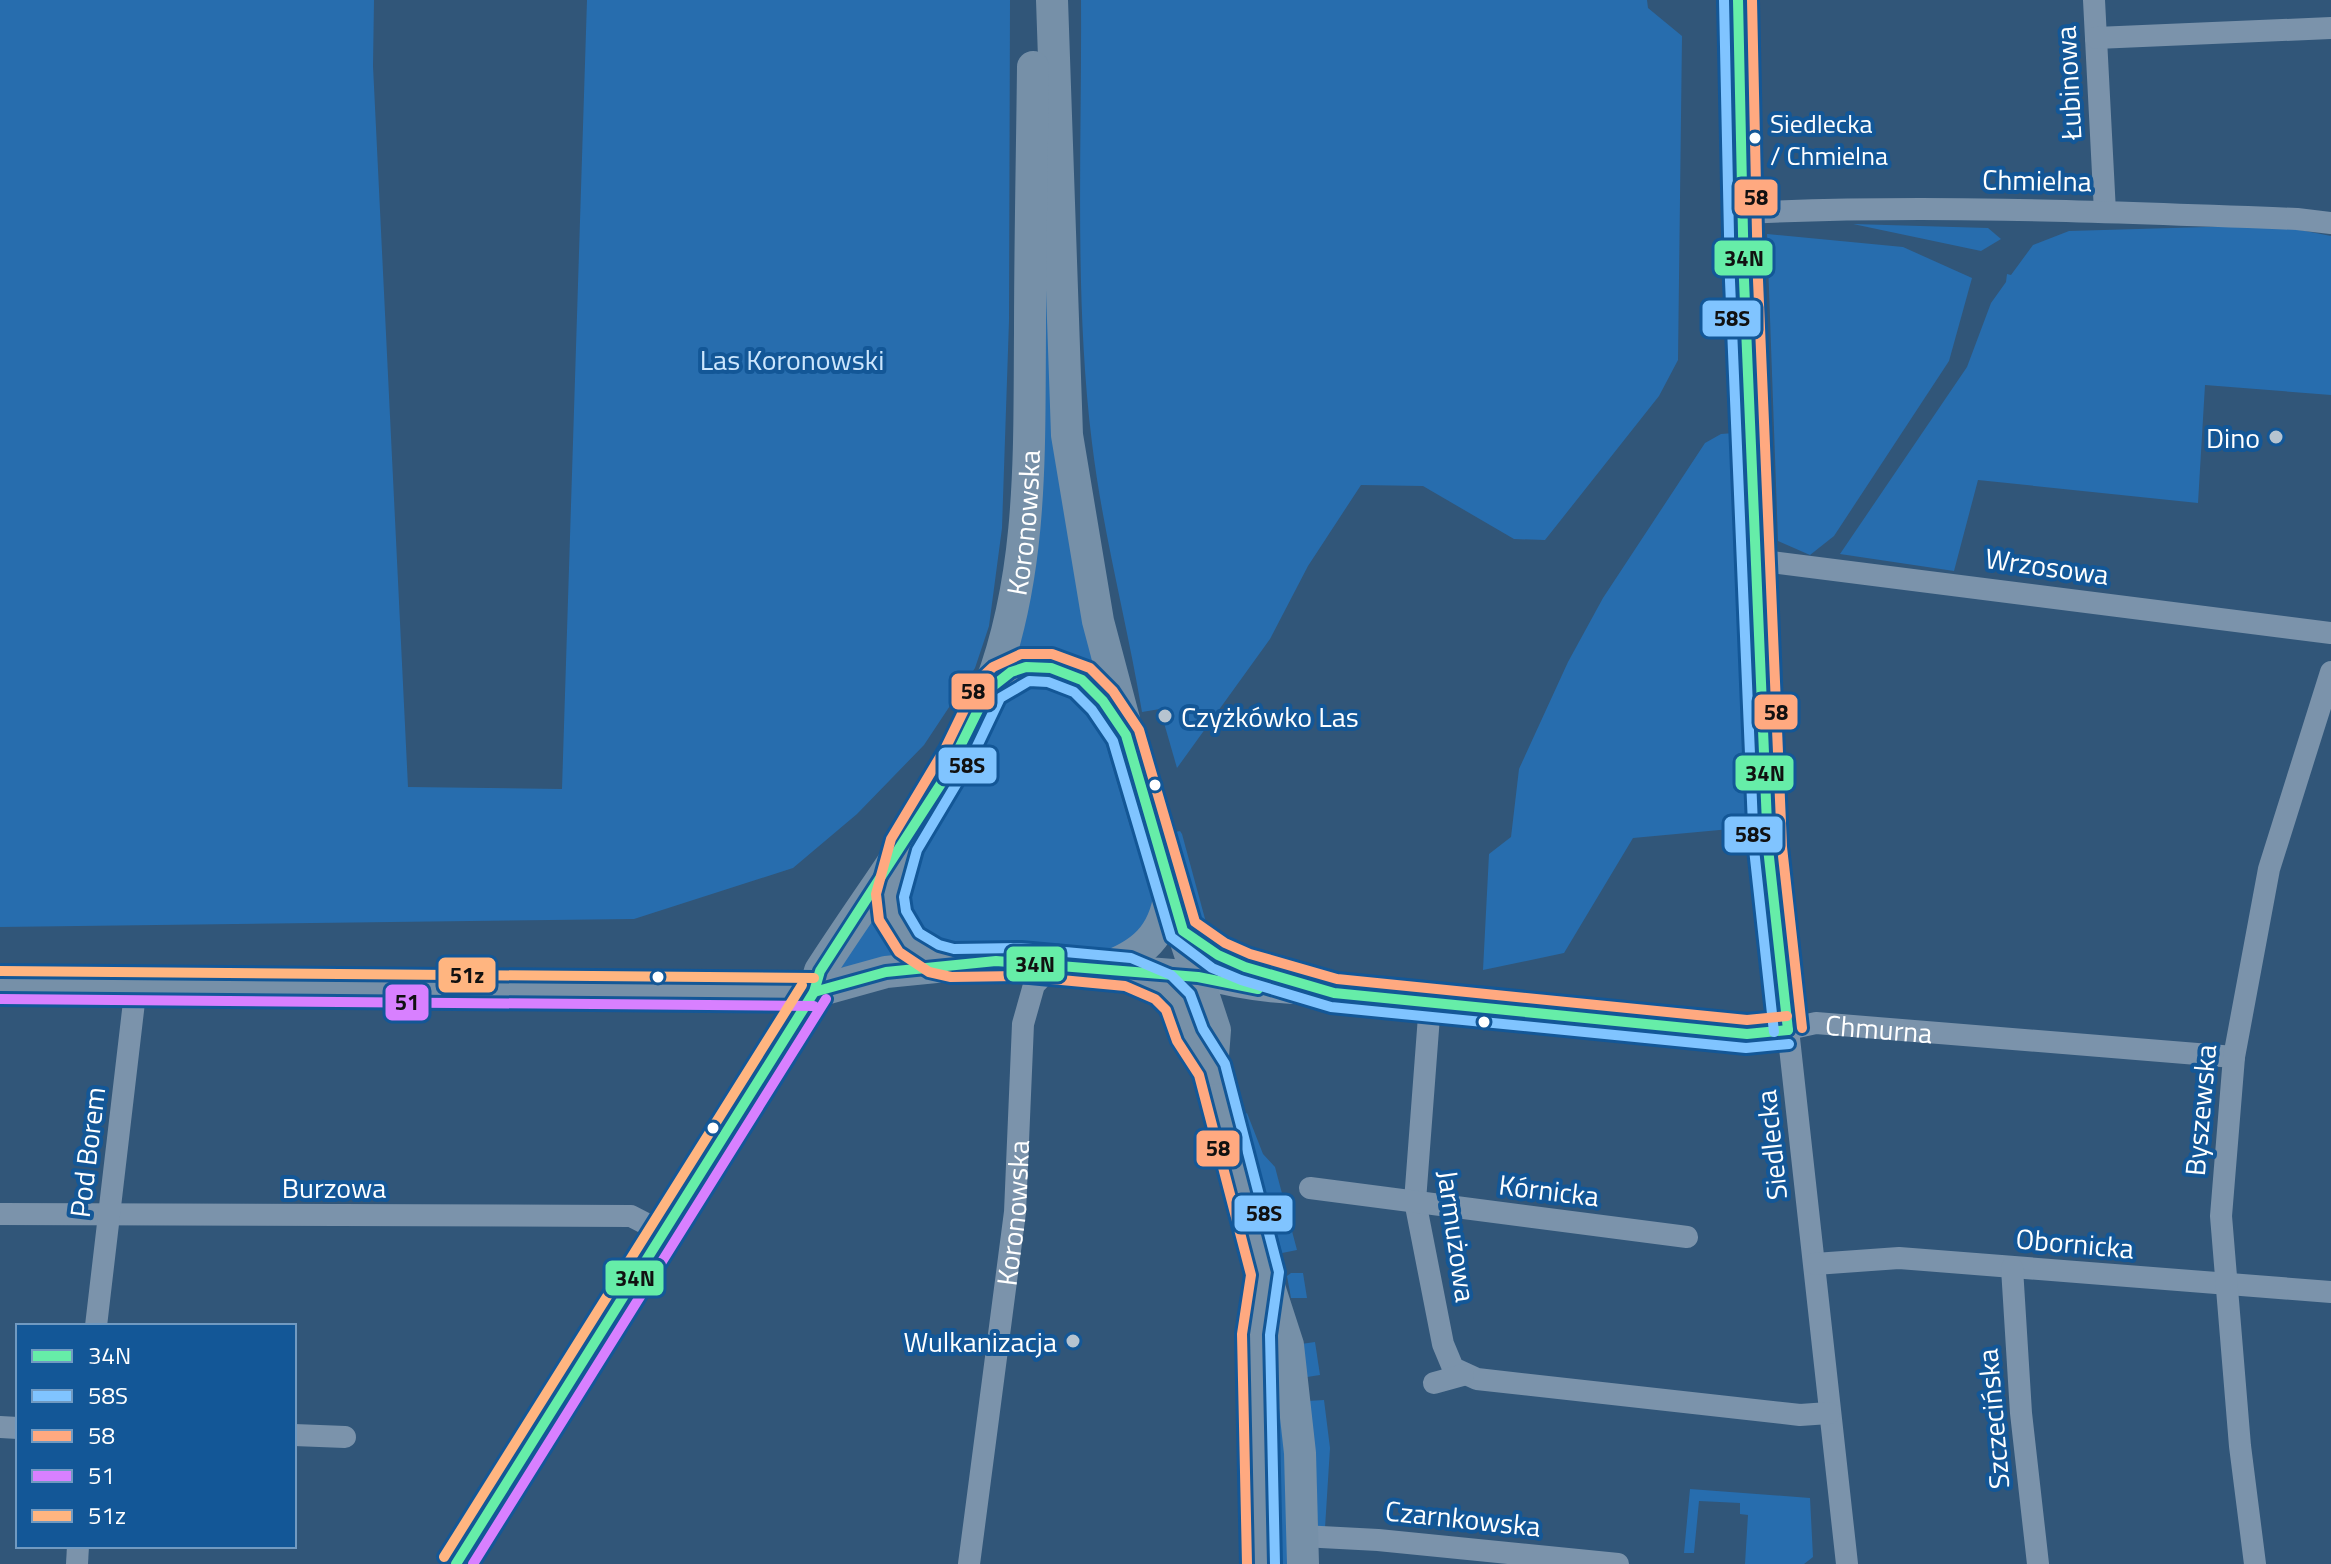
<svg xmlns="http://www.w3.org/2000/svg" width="2331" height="1564" font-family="'Titillium Web',sans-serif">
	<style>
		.green { fill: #276dae }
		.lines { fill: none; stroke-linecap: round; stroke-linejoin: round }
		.street { stroke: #7b93ab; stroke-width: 22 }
		.secondary { stroke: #7690a8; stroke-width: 32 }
		.bus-1-casing { stroke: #135797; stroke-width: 16 }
		.bus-2-casing { stroke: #135797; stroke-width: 16 }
		.bus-3-casing { stroke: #135797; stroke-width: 16 }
		.bus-4-casing { stroke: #135797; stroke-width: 16 }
		.bus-5-casing { stroke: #135797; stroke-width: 16 }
		.bus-1 { stroke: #66eda8; stroke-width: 10 }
		.bus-2 { stroke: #80c4ff; stroke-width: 10 }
		.bus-3 { stroke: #ffa980; stroke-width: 10 }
		.bus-4 { stroke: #d880ff; stroke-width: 10 }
		.bus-5 { stroke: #ffb580; stroke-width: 10 }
		.bus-dot { fill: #fff; stroke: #135797; stroke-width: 3 }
		.poi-dot { fill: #b7c4d0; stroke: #135797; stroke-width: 3 }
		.labels { text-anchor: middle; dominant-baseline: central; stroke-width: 8; stroke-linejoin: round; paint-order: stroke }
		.bus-label { font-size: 26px; fill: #fff; stroke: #135797; text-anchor: start }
		.street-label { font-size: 28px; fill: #fff; stroke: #135797 }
		.park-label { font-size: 28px; fill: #cce6fd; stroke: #135797 }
		.poi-label { font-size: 28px; fill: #fff; stroke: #135797; text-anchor: end }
		.line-badge { stroke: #135797; stroke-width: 3 }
		.pale-badge-label { font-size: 22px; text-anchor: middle; font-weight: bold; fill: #111 }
	</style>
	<rect width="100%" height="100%" fill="#315679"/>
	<g class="green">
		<path d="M0 0H374L373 66 408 787 562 789 587 0H1010L1009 321 1002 528 989 626 975 668 924 745 857 814 793 868 634 919 0 927Z"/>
		<path d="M1081 0H1647L1648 8 1682 36 1678 360 1659 396 1545 540 1514 539 1423 486 1361 485 1308 566 1270 639 1177 768 1160 709 1142 712C1127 622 1103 534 1092 443 1074 297 1082 147 1081 0Z"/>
		<path d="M1853 224 1988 228 2001 239 1981 251Z"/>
		<path d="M2275 225 2331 236V395L2205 385 2198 503 1978 480 1954 571 1840 554 1967 367 1991 303 2006 282 2007 274 2011 275 2033 245 2069 231Z"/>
		<path d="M1767 234 1903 247 1972 278 1949 361 1834 536 1810 555 1778 541Z"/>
		<path d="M1040 236 1099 675 1011 663Z"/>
		<path d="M1734 433 1752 827 1633 838 1564 953 1483 970 1489 854 1511 837 1519 769 1568 662 1603 598 1705 443 1721 434Z"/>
		<path d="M1062 680 1098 717 1130 826 1153 878 1157 908 1118 955 958 954 918 940 898 884 1010 685Z"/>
		<path d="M1180 831 1182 834 1211 941 1192 917 1175 832Z"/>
		<path d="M874 905 904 953 896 960 832 969Z"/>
		<path d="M1247 1113 1263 1154 1275 1167 1297 1250 1282 1253 1244 1115Z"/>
		<path d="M1291 1273H1303L1307 1298H1291L1287 1276Z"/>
		<path d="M1269 1318 1284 1408 1292 1564H1274Z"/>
		<path d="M1315 1342 1320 1375 1307 1377 1301 1344Z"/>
		<path d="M1324 1400 1330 1448 1325 1528 1318 1526 1307 1401Z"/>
		<path d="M1690 1489 1810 1498 1813 1557 1804 1564H1745L1748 1515 1740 1514V1503L1699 1501 1694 1553H1684Z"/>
	</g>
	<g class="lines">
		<g class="street">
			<path d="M1738 0 1744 280 1768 848 1847 1564"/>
			<path d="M2094 0 2105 212"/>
			<path d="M2096 38 2331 28"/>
			<path d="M1742 213C1927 204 2112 212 2297 219L2331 223"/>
			<path d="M1756 560 2331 633"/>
			<path d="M1183 931 1234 962 1298 983"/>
			<path id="s1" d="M1198 977C1242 990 1288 995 1334 993L1747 1034 1760 1035 1816 1023 2234 1057"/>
			<path d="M1430 1003 1415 1201 1443 1344 1453 1368 1477 1379 1800 1415 1829 1413"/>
			<path d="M1310 1188 1687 1237"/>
			<path d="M0 1214 631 1216 664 1233"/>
			<path d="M1815 1264 1899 1258 2331 1292"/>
			<path d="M2012 1268 2021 1413 2038 1564"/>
			<path d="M96 1326 136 985"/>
			<path d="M1434 1383 1463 1375"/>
			<path d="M0 1427 18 1428"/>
			<path d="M294 1435 345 1437"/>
			<path d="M1302 1536 1378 1540 1618 1564"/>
			<path d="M77 1564 78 1546"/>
			<path d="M456 1564 814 992"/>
			<path id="s2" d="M969 1564 1015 1212 1023 1024 1034 985 1053 965"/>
			<path d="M2255 1564 2240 1446 2221 1216 2234 1057 2269 869 2331 672"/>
		</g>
		<g class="secondary">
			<path d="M1052 0 1067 435 1098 621 1170 893 1215 1030 1212 1069 1265 1274 1288 1345 1300 1453 1303 1564"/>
			<path d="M988 690C1040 641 1086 676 1118 724"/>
			<path d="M899 863C883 919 891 946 951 963"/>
			<path d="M1102 969C1142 955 1164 936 1170 893"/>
			<path d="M1138 976C1177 989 1175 1004 1191 1036 1196 1048 1205 1058 1212 1069"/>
			<path d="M0 985 814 992 886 972 996 961 1198 977"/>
			<path id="s3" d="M814 992 820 971C879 879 951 789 990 686 1033 572 1029 453 1030 333 1030 245 1032 156 1033 67"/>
			<path d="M1261 1564 1256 1334 1264 1281"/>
		</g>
		<defs>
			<g id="bus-1">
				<path d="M1738 0 1744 280 1768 848 1788 1030"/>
				<path d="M814 992 886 972 996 961 1198 977 1258 989"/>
				<path d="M456 1564 814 992 820 971 944 779 988 690 1011 672 1026 667 1051 668 1082 680 1103 701 1126 735 1183 931 1218 955 1245 967 1334 993 1747 1034 1788 1030"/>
			</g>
			<g id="bus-2">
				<path d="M1724 0 1730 281 1754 849 1774 1032"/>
				<path d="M1275 1564 1270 1335 1279 1272 1225 1064 1203 1029 1190 994 1171 975 1131 958 1021 948 954 949 939 945 919 933 906 911 904 897 917 850 970 761 1000 698 1029 681 1048 682 1074 692 1092 710 1113 741 1171 937 1212 968 1241 980 1331 1007 1746 1048 1789 1044"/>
			</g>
			<g id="bus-3">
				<path d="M1752 0 1758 280 1782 847 1802 1028"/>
				<path d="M1247 1564 1242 1334 1251 1275 1199 1075 1177 1041 1166 1010 1155 999 1125 986 1019 976 951 977 929 972 899 952 879 920 876 894 891 839 946 747 978 681 993 667 1021 654H1052L1090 668 1113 691 1139 730 1195 922 1225 943 1250 954 1337 979 1747 1020 1787 1016"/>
			</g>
			<g id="bus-4">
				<path d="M0 999 814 1006"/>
				<path d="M473 1564 826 999"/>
			</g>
			<g id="bus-5">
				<path d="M0 971 814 978"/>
				<path d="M444 1557 802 985"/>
			</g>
		</defs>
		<use href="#bus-1" class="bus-1-casing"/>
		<use href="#bus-2" class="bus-2-casing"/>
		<use href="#bus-3" class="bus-3-casing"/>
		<use href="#bus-4" class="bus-4-casing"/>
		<use href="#bus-5" class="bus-5-casing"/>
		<use href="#bus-1" class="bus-1"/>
		<use href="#bus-2" class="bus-2"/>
		<use href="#bus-3" class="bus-3"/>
		<use href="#bus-4" class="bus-4"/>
		<use href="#bus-5" class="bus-5"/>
	</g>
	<g class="bus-dot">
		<circle cx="1755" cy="138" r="7"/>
		<circle cx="1155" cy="785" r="7"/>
		<circle cx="658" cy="977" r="7"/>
		<circle cx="1484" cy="1022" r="7"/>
		<circle cx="713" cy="1128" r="7"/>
	</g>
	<g class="poi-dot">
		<circle cx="2276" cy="437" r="8"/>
		<circle cx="1165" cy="716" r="8"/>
		<circle cx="1073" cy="1341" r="8"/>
	</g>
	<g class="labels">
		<g class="bus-label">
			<text x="1770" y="123">Siedlecka<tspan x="1770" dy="32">/ Chmielna</tspan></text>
		</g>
		<g class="street-label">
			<text transform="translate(2068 83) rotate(-93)">Łubinowa</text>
			<text transform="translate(2037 180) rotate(1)">Chmielna</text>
			<text stroke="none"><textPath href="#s3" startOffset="522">Koronowska</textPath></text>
			<text transform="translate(2047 566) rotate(8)">Wrzosowa</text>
			<text stroke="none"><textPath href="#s1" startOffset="686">Chmurna</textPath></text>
			<text transform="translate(2200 1110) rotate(-85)">Byszewska</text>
			<text transform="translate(1771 1145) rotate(-96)">Siedlecka</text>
			<text transform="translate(87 1152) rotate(-83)">Pod Borem</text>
			<text x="334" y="1187">Burzowa</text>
			<text transform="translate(1549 1190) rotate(7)">Kórnicka</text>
			<text stroke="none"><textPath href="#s2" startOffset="354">Koronowska</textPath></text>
			<text transform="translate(1457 1236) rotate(82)">Jarmużowa</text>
			<text transform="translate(2075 1243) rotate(5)">Obornicka</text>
			<text transform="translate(1993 1419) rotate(-95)">Szczecińska</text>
			<text transform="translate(1463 1518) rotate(6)">Czarnkowska</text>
		</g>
		<g class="park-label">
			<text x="792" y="359">Las Koronowski</text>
		</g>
		<g class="poi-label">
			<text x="2260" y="437">Dino</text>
			<text x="1181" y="716" text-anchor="start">Czyżkówko Las</text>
			<text x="1057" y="1341">Wulkanizacja</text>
		</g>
	</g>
	<g class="line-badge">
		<rect x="1733" y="178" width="46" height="39" rx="8" fill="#ffa980"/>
		<rect x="1713" y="239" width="61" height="38" rx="8" fill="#66eda8"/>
		<rect x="1701" y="299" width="61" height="39" rx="8" fill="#80c4ff"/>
		<rect x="950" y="672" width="46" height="39" rx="8" fill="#ffa980"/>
		<rect x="1753" y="693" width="46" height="38" rx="8" fill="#ffa980"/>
		<rect x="937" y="746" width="61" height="39" rx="8" fill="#80c4ff"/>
		<rect x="1734" y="754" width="61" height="38" rx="8" fill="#66eda8"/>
		<rect x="1723" y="815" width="61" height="39" rx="8" fill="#80c4ff"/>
		<rect x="1005" y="945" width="61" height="38" rx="8" fill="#66eda8"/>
		<rect x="437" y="956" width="60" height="38" rx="8" fill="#ffb580"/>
		<rect x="384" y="983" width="46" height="39" rx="8" fill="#d880ff"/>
		<rect x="1195" y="1129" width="46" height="39" rx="8" fill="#ffa980"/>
		<rect x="1233" y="1194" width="61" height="39" rx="8" fill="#80c4ff"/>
		<rect x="604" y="1259" width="61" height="38" rx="8" fill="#66eda8"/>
	</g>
	<g class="pale-badge-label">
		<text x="1756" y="205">58</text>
		<text x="1744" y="266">34N</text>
		<text x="1732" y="326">58S</text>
		<text x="973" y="699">58</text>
		<text x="1776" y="720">58</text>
		<text x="967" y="773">58S</text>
		<text x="1765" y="781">34N</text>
		<text x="1753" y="842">58S</text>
		<text x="1035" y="972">34N</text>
		<text x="467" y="983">51z</text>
		<text x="407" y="1010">51</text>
		<text x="1218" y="1156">58</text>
		<text x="1264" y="1221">58S</text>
		<text x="635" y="1286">34N</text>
	</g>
	<rect x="16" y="1324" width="280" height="224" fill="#135797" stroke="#719ac1" stroke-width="2"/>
	<rect x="32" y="1350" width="40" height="12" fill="#66eda8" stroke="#719ac1" stroke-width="2"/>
	<text x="88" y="1364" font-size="24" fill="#ffffff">34N</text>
	<rect x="32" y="1390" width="40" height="12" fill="#80c4ff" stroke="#719ac1" stroke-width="2"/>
	<text x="88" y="1404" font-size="24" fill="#ffffff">58S</text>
	<rect x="32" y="1430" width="40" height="12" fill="#ffa980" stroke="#719ac1" stroke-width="2"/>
	<text x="88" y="1444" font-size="24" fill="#ffffff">58</text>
	<rect x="32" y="1470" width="40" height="12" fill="#d880ff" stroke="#719ac1" stroke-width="2"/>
	<text x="88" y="1484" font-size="24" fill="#ffffff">51</text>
	<rect x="32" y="1510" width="40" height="12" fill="#ffb580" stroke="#719ac1" stroke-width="2"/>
	<text x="88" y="1524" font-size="24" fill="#ffffff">51z</text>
</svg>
